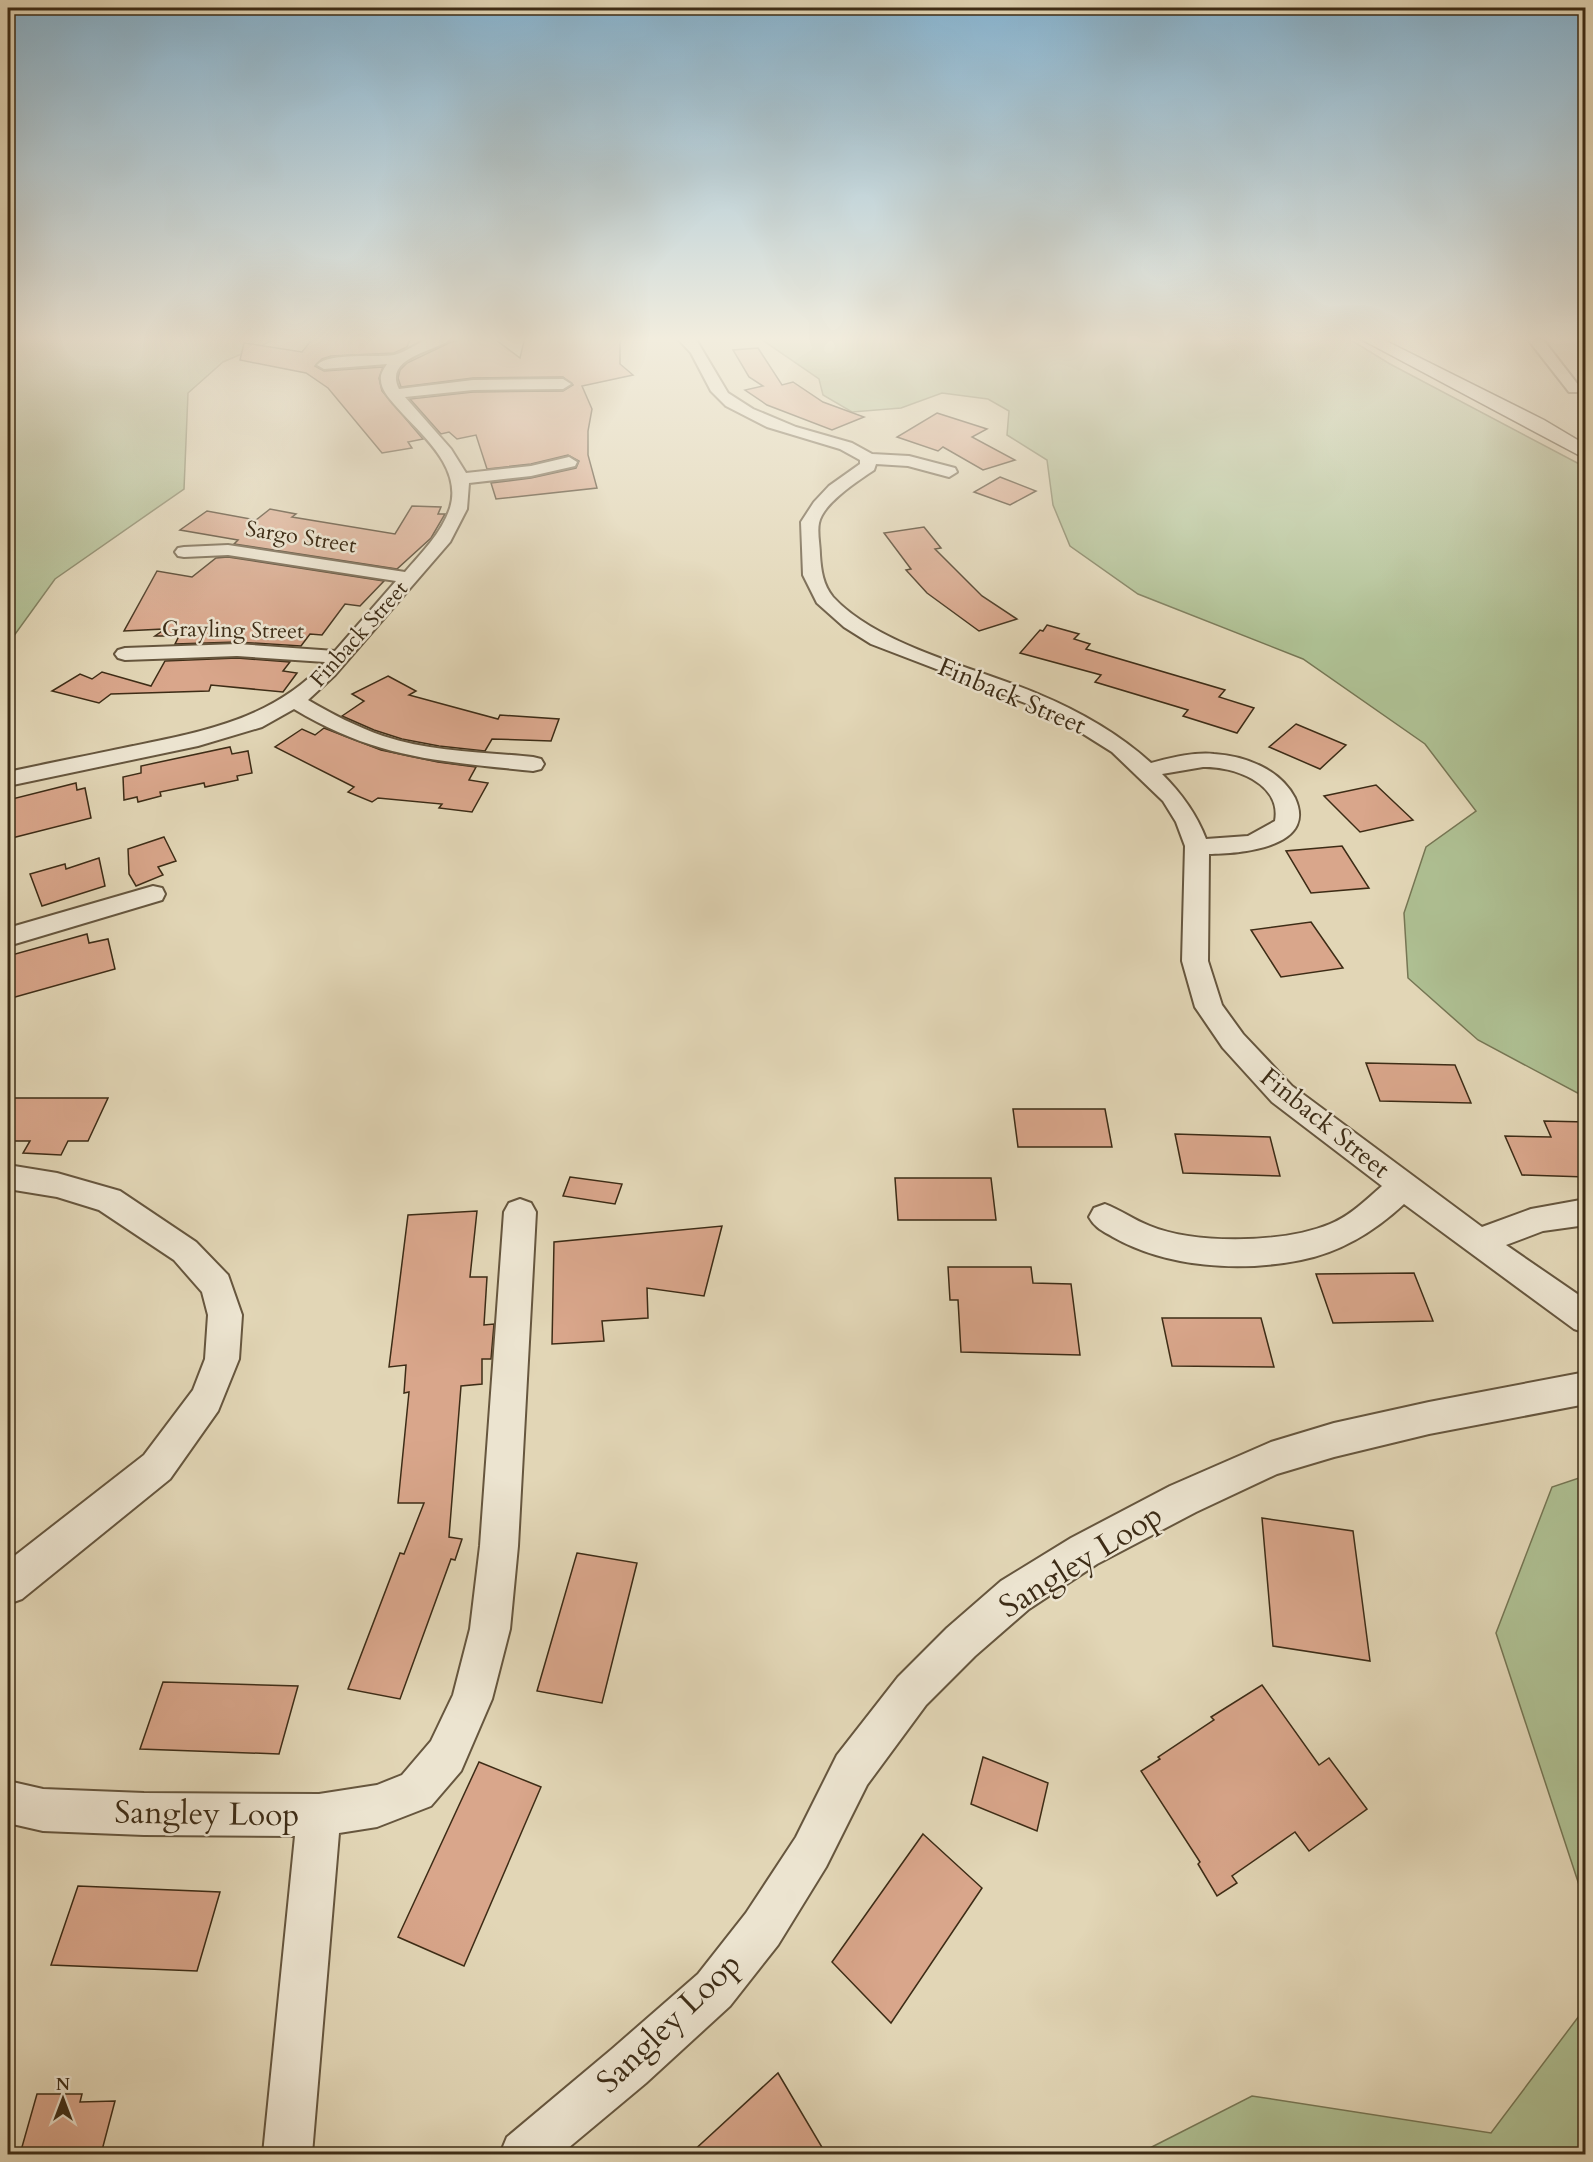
<svg xmlns="http://www.w3.org/2000/svg" width="1593" height="2162" font-family="Cardo,serif">
	<style>
		.green { fill: #aebf92; stroke: #767654; stroke-width: 1.5 }
		.building { fill: #d9a68b; stroke: #3d2c16; stroke-width: 1.5 }
		.lines { fill: none; stroke-linecap: round; stroke-linejoin: round }
		.street-casing { stroke: #66563e; stroke-width: 4 }
		.secondary-casing { stroke: #3d2c16; stroke-width: 3 }
		.street { fill: #ece4d0; fill-rule: evenodd }
		.secondary { fill: #ece4d0; fill-rule: evenodd }
		.labels { text-anchor: middle; dominant-baseline: central; stroke-width: 5; stroke-linejoin: round; paint-order: stroke }
		.far-street-label { font-size: 22px; fill: #3d2c16; stroke: #ece4d0 }
		.street-label { font-size: 26px; fill: #3d2c16; stroke: #ece4d0 }
		.near-street-label { font-size: 32px; fill: #3d2c16; stroke: #ece4d0 }
	</style>
	<rect width="100%" height="100%" fill="#e2d6b6"/>
	<filter id="stains"><feTurbulence type="fractalNoise" baseFrequency=".00333" numOctaves="4"/><feColorMatrix values="0 0 0 0 .2 0 0 0 0 .09 0 0 0 0 .02 0 0 0 .5 -.17"/></filter>
	<radialGradient id="worn" r=".72"><stop offset=".6" stop-color="#630" stop-opacity="0"/><stop offset="1" stop-color="#630" stop-opacity=".3"/></radialGradient>
	<g class="green">
		<path d="M8 337H281L223 362 188 393 184 489 55 579 8 644Z"/>
		<path d="M758 337H1346L1390 364 1585 467V1097L1478 1040 1408 978 1404 913 1426 847 1476 811 1425 744 1303 659 1138 594 1070 546 1053 505 1047 460 1007 435 1009 411 988 399 942 393 901 408 852 412 823 395 819 379Z"/>
		<path d="M1585 1476H1586L1585 1903 1496 1633 1552 1487Z"/>
		<path d="M1585 2008V2154H1138L1252 2096 1491 2133Z"/>
	</g>
	<g class="building">
		<path d="M314 337 410 340 407 347 394 353 331 356 322 359 315 366 324 371 383 367 379 378 382 391 423 439 408 442 412 448 382 453 328 388 306 373 240 360 244 343 302 352Z"/>
		<path d="M472 337H492L520 358 525 337H620V364L633 375 582 386 592 409 588 431V455L597 488 496 499 491 483 531 478 576 468 579 461 568 455 531 464 487 469 476 435 457 439 449 432 441 434 410 399 473 392 563 391 573 385 563 377 473 378 401 387 398 378 400 370 407 363 451 342Z"/>
		<path d="M758 348 782 385 793 382 823 402 864 417 832 430 767 405 745 390 763 386 749 377 733 350Z"/>
		<path d="M937 413 987 429 972 437 1015 460 983 470 943 447 938 451 897 437Z"/>
		<path d="M1000 477 1036 491 1010 505 974 492Z"/>
		<path d="M412 506 441 507 438 514H445L431 538 397 569 234 544 238 540 180 530 207 511 256 520 270 509 296 514 292 517 395 534Z"/>
		<path d="M924 527 941 548 935 549 982 596 1017 619 979 631 927 593 906 570 911 569 884 533Z"/>
		<path d="M228 557 384 581 360 606 345 604 322 635 310 634 301 646 237 642 175 644 179 636H155L165 629 124 631 157 571 192 577 216 558Z"/>
		<path d="M1047 625 1079 634 1074 639 1090 644 1086 649 1225 690 1219 697 1254 708 1237 733 1183 716 1188 710 1095 682 1101 675 1020 653 1040 630 1043 631Z"/>
		<path d="M237 658 290 662 283 671 297 673 283 692 211 685 209 691 111 694 99 703 52 691 80 674 92 679 102 672 151 686 165 661Z"/>
		<path d="M388 676 416 691 409 695 498 719 500 715 559 719 551 741 492 739 485 751 439 746 402 739 374 730 342 716 364 701 352 694Z"/>
		<path d="M1296 724 1346 745 1320 769 1269 747Z"/>
		<path d="M324 728 381 750 438 762 476 767 469 780 488 783 472 812 439 808 442 804 378 798 372 802 348 792 354 787 275 747 302 729 315 735Z"/>
		<path d="M230 747 232 754 248 751 252 773 237 776 238 780 205 787 204 783 160 792 161 796 138 802 137 797 124 800 123 777 141 773V766Z"/>
		<path d="M76 783 77 790 85 788 91 818 8 839V800Z"/>
		<path d="M1376 785 1413 820 1360 832 1324 796Z"/>
		<path d="M164 837 176 861 158 867 163 875 136 886 129 874 128 849Z"/>
		<path d="M1342 846 1369 888 1311 893 1286 851Z"/>
		<path d="M99 858 105 886 42 906 30 874 65 864 66 869Z"/>
		<path d="M1311 922 1343 968 1281 977 1251 930Z"/>
		<path d="M87 934 89 943 108 939 115 969 8 999V956Z"/>
		<path d="M1366 1063 1455 1065 1471 1103 1380 1101Z"/>
		<path d="M8 1098H108L88 1141H68L61 1155 23 1153 30 1141H8Z"/>
		<path d="M1013 1109H1105L1112 1147H1018Z"/>
		<path d="M1544 1121 1586 1122V1177L1522 1175 1505 1136 1551 1137Z"/>
		<path d="M1175 1134 1270 1137 1280 1176 1183 1173Z"/>
		<path d="M570 1177 622 1184 615 1204 563 1196Z"/>
		<path d="M895 1178H991L996 1220H898Z"/>
		<path d="M477 1211 470 1277H487L484 1325 494 1324 491 1359H482V1384L461 1386 449 1537 462 1539 455 1560 451 1559 400 1699 348 1689 400 1553 404 1554 424 1503H398L409 1392 404 1393 406 1365 389 1367 408 1215Z"/>
		<path d="M722 1226 704 1296 647 1288 648 1318 602 1321 604 1341 552 1344 554 1242Z"/>
		<path d="M948 1267H1031L1033 1283 1071 1284 1080 1355 961 1352 958 1300H950Z"/>
		<path d="M1414 1273 1433 1321 1333 1323 1316 1274Z"/>
		<path d="M1162 1318H1261L1274 1367 1172 1366Z"/>
		<path d="M1262 1518 1353 1531 1370 1661 1273 1646Z"/>
		<path d="M577 1553 637 1563 602 1703 537 1691Z"/>
		<path d="M163 1682 298 1686 279 1754 140 1749Z"/>
		<path d="M1262 1685 1319 1765 1329 1758 1367 1809 1309 1851 1295 1832 1232 1876 1237 1883 1217 1896 1198 1864 1200 1862 1141 1771 1160 1759 1158 1757 1214 1720 1211 1717Z"/>
		<path d="M983 1757 1048 1783 1037 1831 971 1804Z"/>
		<path d="M479 1762 541 1787 464 1966 398 1937Z"/>
		<path d="M923 1834 982 1888 891 2023 832 1962Z"/>
		<path d="M78 1886 220 1892 197 1971 51 1965Z"/>
		<path d="M778 2073 826 2154H690Z"/>
		<path d="M37 2094H82L80 2102 115 2101 101 2154H20Z"/>
	</g>
	<g class="lines">
		<defs>
			<g id="street">
				<path d="M432 337H454C440 351 382 356 399 389L473 380 563 379 571 384 563 389 473 390 405 397 451 449 466 473 531 466 569 457 577 462 575 466 531 476 469 483 467 509 450 542 335 675 308 700C332 714 357 727 383 736 431 752 483 752 533 757L541 759 544 764 541 769 533 771C440 761 377 759 294 709L262 727 198 746 8 786V772C49 763 91 755 133 746 203 732 275 718 325 662L237 656 125 660 118 658 115 654 118 650 125 648 237 644 335 651 396 581 228 555 184 557 178 556 175 552 178 548 184 547 228 545 405 572C422 552 441 534 450 508 463 466 419 433 394 404 389 398 381 389 381 380 380 374 384 369 387 364L324 369 317 365C329 352 376 358 394 355 404 353 421 341 432 337Z"/>
				<path d="M676 337H692L697 341 728 393 753 409 796 427 852 443 872 454 909 456 955 468 957 472 949 477 908 466 876 464 874 470C858 481 823 503 819 523 817 532 820 545 820 555 821 570 823 585 833 597 878 646 977 668 1038 694 1079 711 1118 733 1151 763 1171 758 1193 752 1214 754 1245 756 1280 769 1295 798 1299 807 1301 816 1297 825 1286 850 1232 854 1209 854L1208 961 1222 1005 1243 1034 1292 1086 1482 1227 1531 1209 1586 1199V1225L1543 1231 1506 1245 1586 1300V1333L1574 1329 1404 1204C1375 1231 1341 1252 1301 1260 1240 1272 1168 1268 1113 1237 1103 1231 1095 1228 1089 1217L1094 1208 1105 1204C1121 1210 1134 1220 1150 1226 1196 1245 1285 1243 1330 1224 1350 1216 1366 1200 1382 1186L1272 1102 1223 1048 1195 1007 1182 961 1185 846 1176 822 1163 801 1112 752 1077 730 1025 703 871 644 844 627 817 603 803 575 801 522 814 502 829 486 860 464V460L840 449 767 427 726 406 711 391 691 353ZM1203 767C1233 766 1282 783 1275 821L1248 836 1206 839C1196 813 1181 793 1162 774Z"/>
				<path d="M1526 337H1541L1579 386 1582 389 1579 392H1569Z"/>
				<path d="M153 886 162 888 165 894 162 900 8 946V928Z"/>
				<path d="M8 1165 57 1173 120 1191 196 1242 228 1275 242 1315 239 1359 218 1411 170 1479 22 1599 8 1604V1561L144 1455 193 1390 205 1359 208 1315 202 1292 174 1260 99 1210 57 1197 8 1189Z"/>
				<path d="M520 1199 531 1203 536 1212 518 1546 510 1629 492 1699 461 1771 431 1806 377 1827 339 1833 312 2154H263L295 1836 144 1835 43 1831 8 1823V1781L43 1789 144 1793 319 1794 377 1785 402 1775 431 1741 453 1695 470 1629 480 1546 504 1212 509 1203Z"/>
				<path d="M1586 1372V1404L1429 1434 1334 1457 1277 1474 1196 1512 1097 1564 1029 1609 975 1656 926 1705 867 1785 826 1867 778 1945 730 2006 646 2083 561 2154H500L507 2137 612 2049 698 1974 746 1913 796 1837 837 1755 898 1677 947 1628 1001 1581 1071 1538 1170 1486 1271 1442 1334 1423 1429 1402Z"/>
			</g>
			<path id="secondary" d="M1357 337H1378L1544 420 1586 445V459Z"/>
		</defs>
		<use href="#street" class="street-casing"/>
		<use href="#secondary" class="secondary-casing"/>
		<use href="#street" class="street"/>
		<use href="#secondary" class="secondary"/>
	</g>
	<linearGradient id="sky" x2="0" y2="1"><stop stop-color="#87b6d4"/><stop offset="0.53" stop-color="#f2edde"/><stop offset="1" stop-color="#f2edde" stop-opacity="0"/></linearGradient>
	<rect width="1593" height="640" fill="url(#sky)"/>
	<g class="labels">
		<g class="far-street-label">
			<text transform="translate(301 537) rotate(9)">Sargo Street</text>
			<text transform="translate(233 630) rotate(1)">Grayling Street</text>
			<text transform="translate(359 634) rotate(-48)">Finback Street</text>
		</g>
		<g class="street-label">
			<text transform="translate(1012 696) rotate(23)">Finback Street</text>
			<text transform="translate(1325 1123) rotate(39)">Finback Street</text>
		</g>
		<g class="near-street-label">
			<text transform="translate(1081 1561) rotate(-32)">Sangley Loop</text>
			<text transform="translate(207 1814) rotate(1)">Sangley Loop</text>
			<text transform="translate(669 2023) rotate(-44)">Sangley Loop</text>
		</g>
	</g>
	<rect width="1593" height="2162" fill="none" stroke="#e2d6b6" stroke-width="30"/>
	<rect x="9" y="9" width="1575" height="2144" fill="none" stroke="#3d2c16" stroke-width="3"/>
	<rect x="15" y="15" width="1563" height="2132" fill="none" stroke="#3d2c16" stroke-width="1.5"/>
	<g transform="translate(63 2099)" stroke="#ece4d0" stroke-width="4.5" paint-order="stroke">
	<path d="M0-4.5L10 22L0 15L-10 22Z" fill="#3d2c16"/>
	<text y="-9" font-size="16" font-weight="bold" text-anchor="middle" fill="#3d2c16">N</text>
	</g>
	<rect width="100%" height="100%" filter="url(#stains)"/>
	<rect width="100%" height="100%" fill="url(#worn)"/>
</svg>
